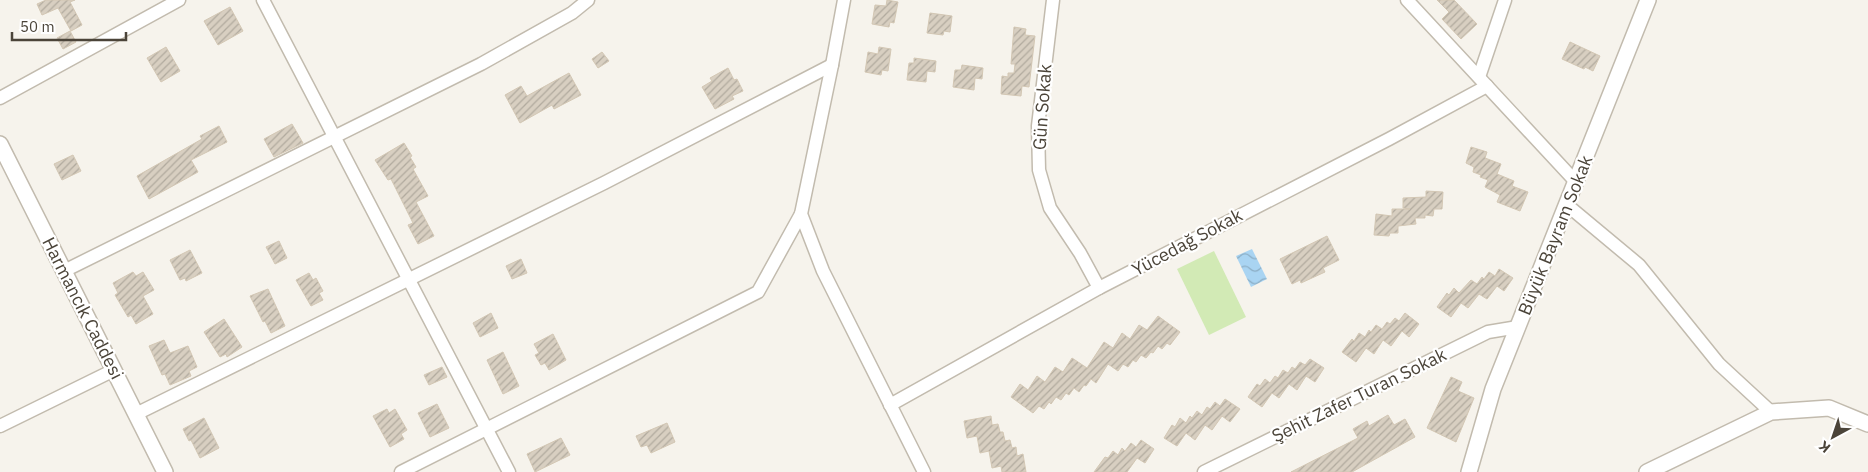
<svg xmlns="http://www.w3.org/2000/svg" width="1868" height="472" font-family="'IBM Plex Sans',sans-serif">
	<style>
		.park { fill: #d2eab5 }
		.water { fill: url(#water-waves) }
		.building { fill: url(#building-hatch); stroke: #d3c7b4 }
		.lines { fill: none; stroke-linecap: round; stroke-linejoin: round }
		.minor-casing { stroke: #c2bbae; stroke-width: 15 }
		.tertiary-casing { stroke: #c2bbae; stroke-width: 18 }
		.minor { stroke: #fff; stroke-width: 12 }
		.tertiary { stroke: #fff; stroke-width: 15 }
		.labels { text-anchor: middle; dominant-baseline: central; stroke-width: 4.5; stroke-linejoin: round; paint-order: stroke }
		.street-label { font-size: 18px; fill: #4b4439; stroke: #fff }
	</style>
	<defs>
		<pattern id="water-waves" width="16" height="10" patternUnits="userSpaceOnUse" patternTransform="scale(1.25)"><rect width="16" height="10" fill="#a9d4f2"/><path d="M0 5q4-4 8 0t8 0" fill="none" stroke="#8caec5"/></pattern>
		<pattern id="building-hatch" width="6" height="6" patternUnits="userSpaceOnUse" patternTransform="scale(1.25)"><rect width="6" height="6" fill="#d8cfc1"/><path d="M-1 1l2-2M0 6l6-6M5 7l2-2" fill="none" stroke="#b1aa9e"/></pattern>
	</defs>
	<rect width="100%" height="100%" fill="#f6f3ec"/>
	<path class="park" d="M1214 251 1246 317 1209 335 1177 269Z"/>
	<path class="water" d="M1252 249 1267 279 1251 287 1236 256Z"/>
	<g class="building">
		<path d="M46 0H75L70 2 82 25 71 31 58 8 42 15 37 4Z"/>
		<path d="M887 0 898 2 894 23 890 22 889 27 872 24 875 5 886 6Z"/>
		<path d="M1437 0H1454L1477 24 1461 39 1442 19 1449 12Z"/>
		<path d="M230 7 243 31 218 45 204 21Z"/>
		<path d="M930 13 952 16 950 32 944 31 943 35 927 33Z"/>
		<path d="M1014 27 1026 29 1025 35 1035 36 1029 87 1022 86 1021 96 1001 94 1002 76 1008 77V73H1014L1015 64H1011Z"/>
		<path d="M70 31 76 42 63 49 57 38Z"/>
		<path d="M1570 42 1600 56 1593 71 1585 67 1584 69 1562 59Z"/>
		<path d="M166 47 180 71 161 82 147 58Z"/>
		<path d="M879 47 891 49 888 71 882 70 881 75 865 72 868 52 878 54Z"/>
		<path d="M602 52 609 61 598 68 592 59Z"/>
		<path d="M914 58 936 61 935 72 927 71 926 82 907 80 909 63H914Z"/>
		<path d="M962 65 983 68 982 79 975 78 974 90 953 87 955 70H961Z"/>
		<path d="M728 68 734 80 737 79 743 91 732 96 734 99 715 109 702 87 712 81 710 78Z"/>
		<path d="M569 73 581 95 554 109 552 105 520 123 505 95 521 86 527 96Z"/>
		<path d="M292 124 303 143 274 157 264 139Z"/>
		<path d="M219 126 227 142 191 160 198 172 149 199 137 176 202 139 200 136Z"/>
		<path d="M404 143 412 156 410 157 416 167 413 169 428 196 416 202 434 236 418 244 408 225 413 223 391 179 388 180 375 160Z"/>
		<path d="M1471 147 1487 152 1485 158 1501 164 1497 174 1514 181 1512 186 1528 192 1520 211 1497 202 1500 195 1485 187 1488 180 1480 177 1481 175 1473 172 1474 167 1466 163Z"/>
		<path d="M73 155 81 171 62 180 54 164Z"/>
		<path d="M1426 191 1443 192 1442 209H1434L1433 216 1425 215V218H1415L1416 224 1398 226V233H1390L1389 236 1374 235 1376 214 1392 216V209H1410L1403 208V198L1426 197Z"/>
		<path d="M1327 236 1339 260 1323 268 1325 272 1301 283 1300 280 1292 284 1280 259Z"/>
		<path d="M279 241 287 258 275 264 266 247Z"/>
		<path d="M190 250 202 273 186 281 185 278 180 280 170 260Z"/>
		<path d="M521 259 527 273 512 279 506 266Z"/>
		<path d="M1499 269 1513 278 1504 291 1497 286 1487 299 1479 294 1468 308 1461 303 1451 317 1437 307 1447 293 1449 295 1454 288 1459 293 1471 280 1477 284 1482 277 1484 279 1489 272 1495 276Z"/>
		<path d="M133 272 136 276 143 272 154 290 143 296 153 314 136 324 131 315 128 317 115 295 118 293 113 283Z"/>
		<path d="M309 273 313 280 316 278 323 291 319 293 323 300 311 306 296 280Z"/>
		<path d="M268 289 285 326 271 333 265 321 263 322 250 296Z"/>
		<path d="M491 313 498 328 480 337 473 323Z"/>
		<path d="M1405 313 1419 324 1409 337 1402 331 1391 346 1383 340 1374 354 1366 348 1356 362 1342 352 1352 339 1354 341 1359 333 1365 337 1369 330 1371 332 1376 325 1382 329 1387 322 1390 324 1395 318 1399 321Z"/>
		<path d="M1158 316 1180 332 1170 345 1167 343 1162 349 1158 346 1153 353 1151 352 1146 358 1141 355 1136 362 1133 360 1128 367 1123 364 1118 371 1108 364 1096 383 1091 379 1086 386 1084 385 1079 392 1074 388 1069 395 1066 393 1061 400 1056 397 1051 404 1049 402 1044 409 1039 406 1033 413 1011 397 1020 384 1028 390 1037 376 1045 382 1055 367 1063 372 1072 358 1087 368 1104 342 1113 348 1122 333 1130 339 1139 325 1147 330Z"/>
		<path d="M224 319 242 347 227 357 226 354 220 357 204 332Z"/>
		<path d="M553 334 566 360 549 370 545 363 541 365 535 355 539 353 534 344Z"/>
		<path d="M164 340 170 353 188 346 197 367 189 371 191 376 170 385 165 374 162 375 149 346Z"/>
		<path d="M503 352 519 386 503 394 487 360Z"/>
		<path d="M1310 359 1324 368 1315 382 1306 376 1297 390 1289 384 1279 398 1272 393 1262 407 1248 397 1257 384 1260 386 1265 379 1270 383 1275 376 1278 378 1283 370 1288 373 1292 367 1295 369 1300 362 1305 365Z"/>
		<path d="M442 367 447 377 429 385 424 375Z"/>
		<path d="M1451 377 1462 382 1458 391 1474 398 1456 442 1427 428Z"/>
		<path d="M1225 399 1240 409 1230 422 1222 416 1212 430 1205 425 1195 440 1186 433 1177 446 1164 438 1172 425 1175 427 1180 418 1186 423 1190 416 1192 418 1197 411 1202 415 1207 407 1210 409 1215 402 1220 406Z"/>
		<path d="M437 404 449 428 430 437 418 413Z"/>
		<path d="M387 409 389 413 395 409 407 430 401 434 404 439 390 447 373 416Z"/>
		<path d="M1388 415 1394 425 1405 419 1415 437 1352 472H1291L1358 438 1353 429 1367 421 1369 426Z"/>
		<path d="M991 416 992 425 998 424 1000 432H1003L1005 441 1010 440 1012 448 1016 447 1017 456 1023 454 1026 472H1002L1001 466 992 468 989 451 980 453 977 436 967 438 964 421Z"/>
		<path d="M204 418 219 448 200 458 191 440 189 441 183 429Z"/>
		<path d="M667 423 675 442 651 453 647 445 641 447 636 436Z"/>
		<path d="M561 438 570 455 535 472 527 454Z"/>
		<path d="M1141 440 1154 449 1145 463 1137 458 1127 472H1094L1105 457 1108 458 1113 451 1118 455 1122 448 1125 451 1131 443 1136 447Z"/>
	</g>
	<g class="lines">
		<defs>
			<g id="minor">
				<path d="M263 0 509 472"/>
				<path d="M844 0 832 65 801 214 823 271 924 472"/>
				<path d="M1053 0 1038 126 1039 170 1050 208 1080 253 1099 288"/>
				<path d="M1407 0 1576 182"/>
				<path d="M1479 77 1505 0"/>
				<path d="M0 98 179 0"/>
				<path d="M1567 205 1639 265 1719 364 1771 412"/>
				<path d="M64 271 481 64 572 13 588 0"/>
				<path d="M890 405 1099 288 1389 139 1487 86"/>
				<path d="M136 414 604 183 832 65"/>
				<path d="M0 426 114 370"/>
				<path d="M401 472 758 292 801 214"/>
				<path d="M1204 472 1488 332 1518 327"/>
			</g>
			<g id="tertiary">
				<path d="M0 144 165 472"/>
				<path d="M1469 472 1493 389 1648 0"/>
				<path d="M1647 472 1771 412 1829 408 1868 424"/>
			</g>
		</defs>
		<use href="#minor" class="minor-casing"/>
		<use href="#tertiary" class="tertiary-casing"/>
		<use href="#minor" class="minor"/>
		<use href="#tertiary" class="tertiary"/>
	</g>
	<g class="labels">
		<g class="street-label">
			<text transform="translate(1042 107) rotate(-86)">Gün Sokak</text>
			<text transform="translate(1555 235) rotate(-68)">Büyük Bayram Sokak</text>
			<text transform="translate(1187 242) rotate(-28)">Yücedağ Sokak</text>
			<text transform="translate(83 308) rotate(63)">Harmancık Caddesi</text>
			<text transform="translate(1359 395) rotate(-26)">Şehit Zafer Turan Sokak</text>
		</g>
	</g>
	<g transform="translate(1833 437) rotate(220)" stroke="#ffffff" stroke-width="4" paint-order="stroke">
	<path d="M0-4L9 19L0 12L-9 19Z" fill="#4b4439"/>
	<text y="-8" font-size="14" font-weight="bold" text-anchor="middle" fill="#4b4439">K</text>
	</g>
	<path d="M12 32v8h114v-8" fill="none" stroke="#4b4439" stroke-width="2.5"/>
	<text x="20" y="32" font-size="15" fill="#4b4439" stroke="#ffffff" stroke-width="4" paint-order="stroke">50 m</text>
</svg>
